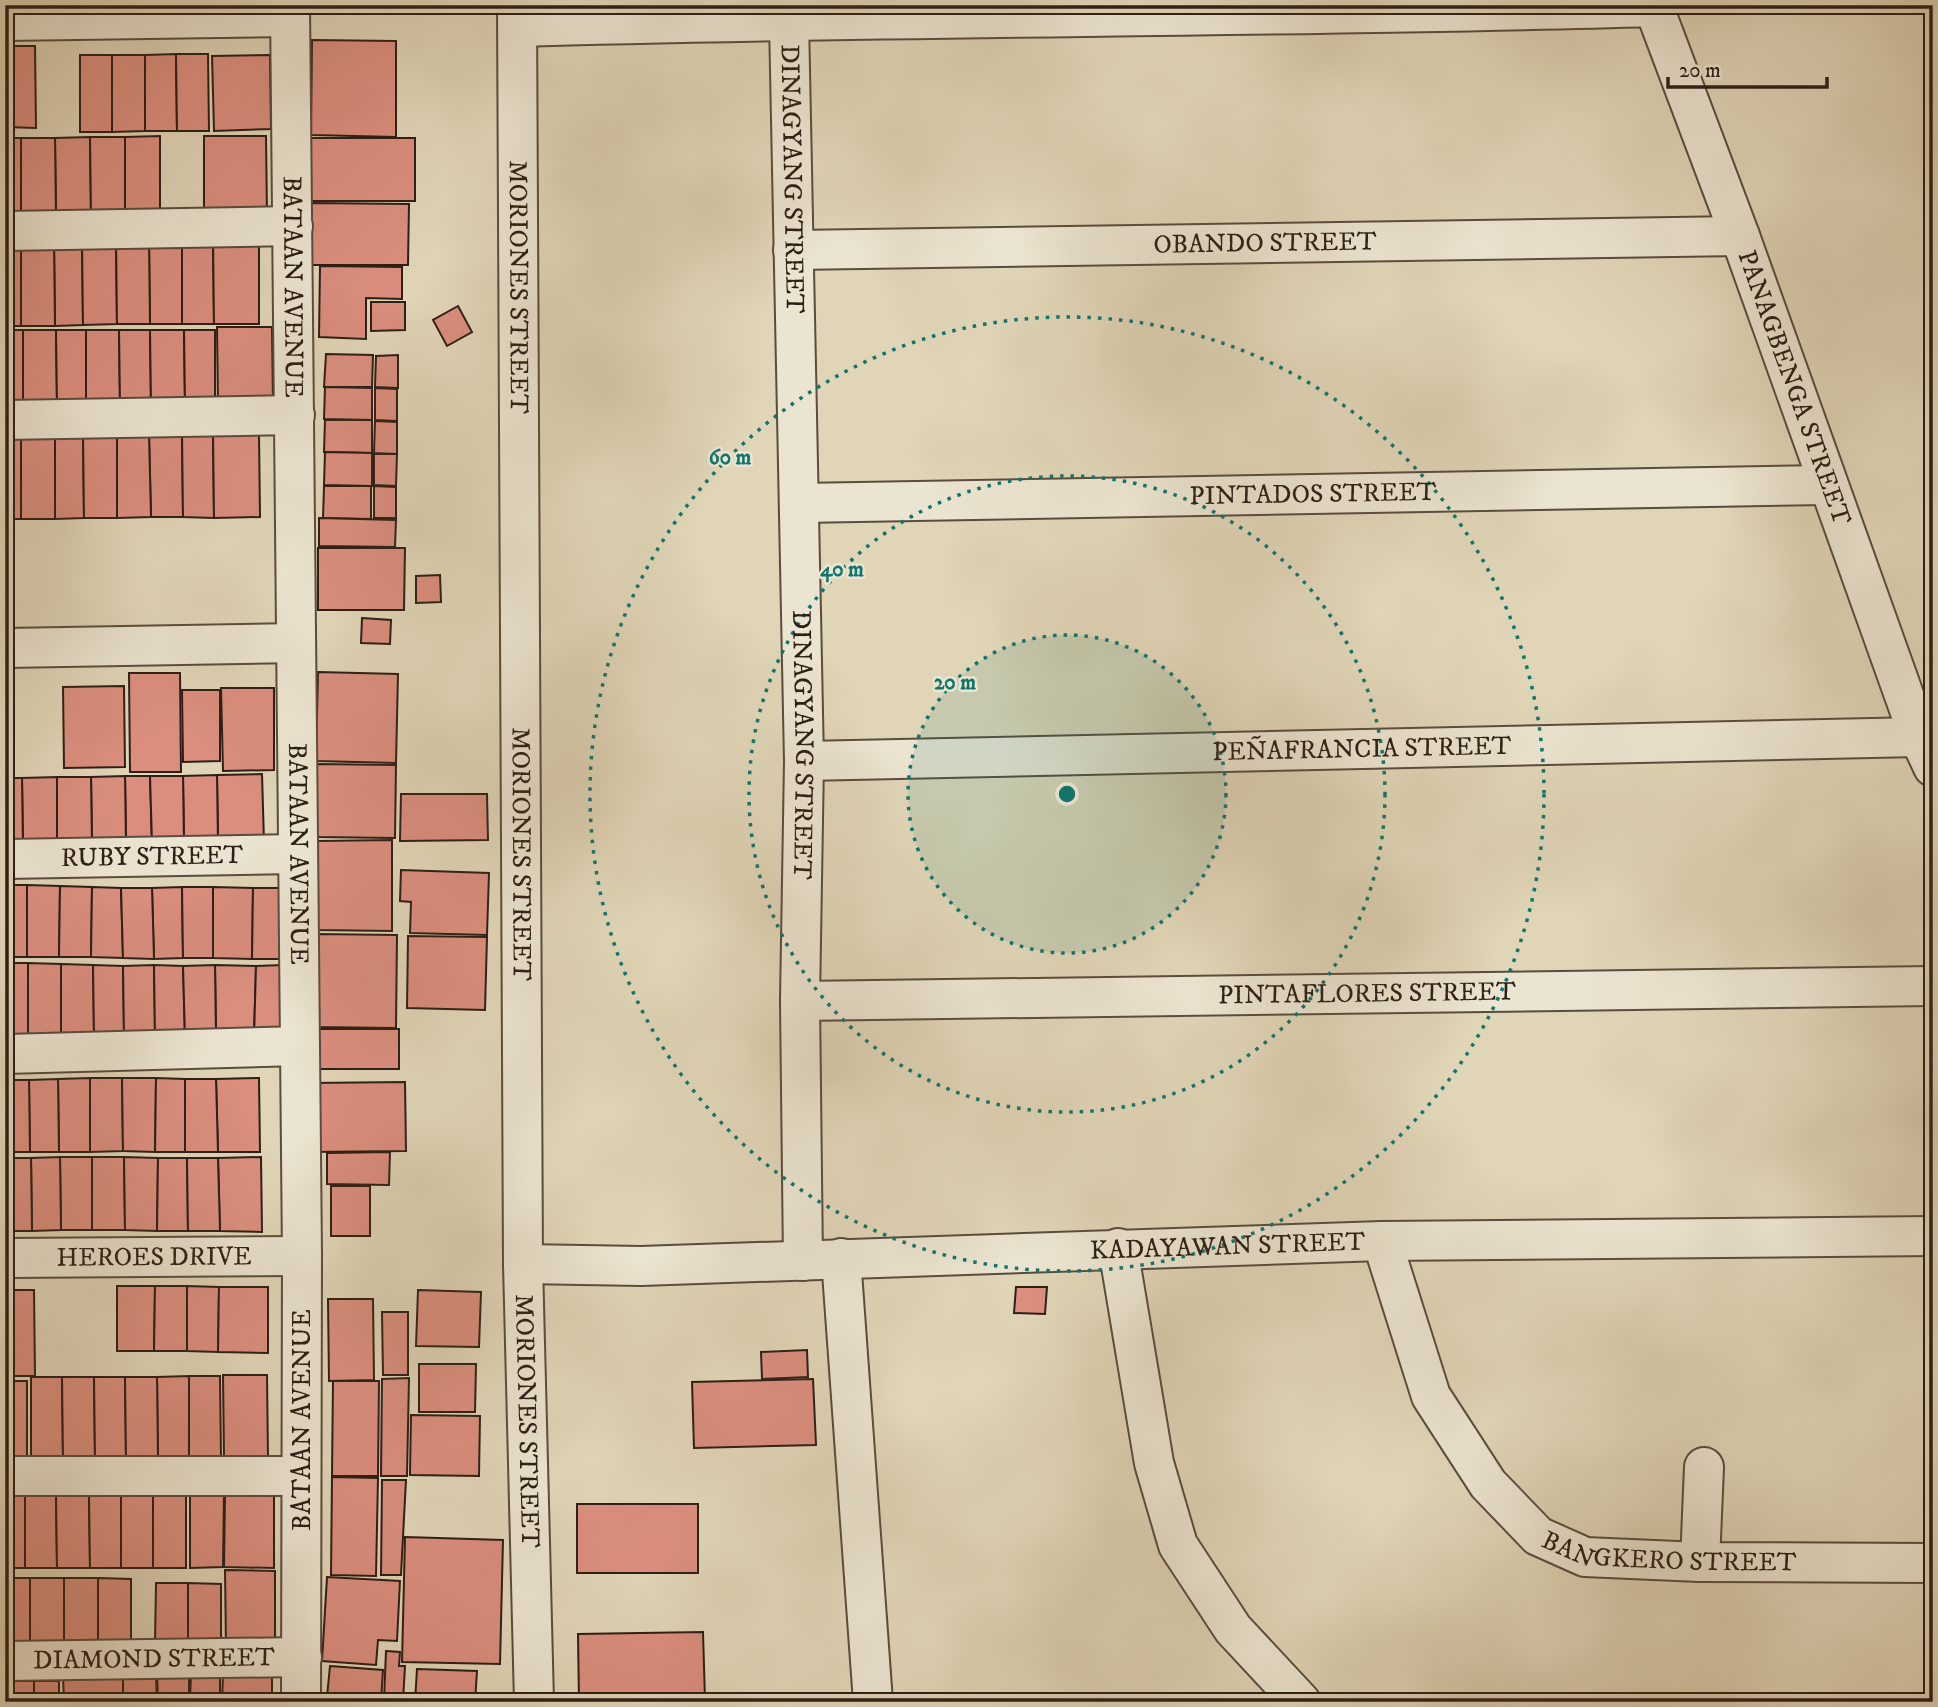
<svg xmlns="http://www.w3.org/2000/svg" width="1938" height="1707" font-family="'IM FELL DW Pica',serif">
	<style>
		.building { fill: #db8e7e; stroke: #2d1f17; stroke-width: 2 }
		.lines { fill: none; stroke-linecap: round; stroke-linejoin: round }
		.minor-casing { stroke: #5a4c3f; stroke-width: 42 }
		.minor { stroke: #ebe4d0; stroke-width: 38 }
		.ring { fill: none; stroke: #0f766e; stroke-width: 3.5; stroke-dasharray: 3.5 7 }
		.labels { text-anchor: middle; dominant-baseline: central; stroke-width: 5; stroke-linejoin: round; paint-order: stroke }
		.street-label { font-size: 26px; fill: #2d1f17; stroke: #ebe4d0 }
		.centre { fill: #0f766e; stroke: #ebe4d0; stroke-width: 3.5 }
		.ring-label { font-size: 21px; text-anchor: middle; font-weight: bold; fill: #0f766e; stroke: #ebe4d0; stroke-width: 5; stroke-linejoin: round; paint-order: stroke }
	</style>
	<rect width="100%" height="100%" fill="#e0d5b7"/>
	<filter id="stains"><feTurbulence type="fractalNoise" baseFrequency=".00286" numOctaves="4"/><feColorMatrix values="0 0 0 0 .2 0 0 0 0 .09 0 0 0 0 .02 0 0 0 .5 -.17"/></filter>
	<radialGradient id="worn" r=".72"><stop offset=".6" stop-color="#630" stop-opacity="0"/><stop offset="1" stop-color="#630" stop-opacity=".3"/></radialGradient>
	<g class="building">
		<path d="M312 40 396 41V137L311 135Z"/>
		<path d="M5 46H35L36 128 5 127Z"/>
		<path d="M176 54 177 131H145V55Z"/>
		<path d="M176 54H208L209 131H177Z"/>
		<rect x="80" y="55" width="32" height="77"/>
		<path d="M112 55H145V131L112 132Z"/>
		<path d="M270 55 271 129 214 131 212 56Z"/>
		<path d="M160 136V215L125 216V137Z"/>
		<path d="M204 136H266L267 215 204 216Z"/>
		<path d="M90 137 91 216 56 217 55 138Z"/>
		<path d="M90 137H125V216H91Z"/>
		<rect x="5" y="138" width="16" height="79"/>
		<path d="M21 138H55L56 217H21Z"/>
		<rect x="311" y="138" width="104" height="63"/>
		<path d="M311 203 409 204 408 265H311Z"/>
		<path d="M182 240V324H150L149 241Z"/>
		<path d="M182 240 213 241 214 324H182Z"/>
		<path d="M82 241 83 325 55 326 54 242Z"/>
		<path d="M82 241 116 242 117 324 83 325Z"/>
		<path d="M149 241 150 324H117L116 242Z"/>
		<path d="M213 241H259V324H214Z"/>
		<rect x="5" y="242" width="16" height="84"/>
		<path d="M21 242H54L55 326H21Z"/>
		<path d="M320 266 402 267V299L366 298V339L319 337Z"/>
		<path d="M371 302H405V330L371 331Z"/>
		<path d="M458 306 472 332 447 346 433 320Z"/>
		<path d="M217 327H272L273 404 218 405Z"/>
		<rect x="5" y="330" width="18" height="75"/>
		<path d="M23 330H56L57 406 23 405Z"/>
		<path d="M56 330H86V405L57 406Z"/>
		<path d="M86 330H119L120 405H86Z"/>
		<path d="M119 330H150L151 405H120Z"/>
		<path d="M150 330H184L185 405H151Z"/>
		<path d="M184 330H215V405H185Z"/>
		<path d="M326 354 373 355 372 387H324Z"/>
		<path d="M398 355V388L375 387 376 356Z"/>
		<path d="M325 387 372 388V420L324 419Z"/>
		<path d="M375 388 397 389V421L375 420Z"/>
		<path d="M325 420H372V453L324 452Z"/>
		<path d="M375 421 397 422V454L374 453Z"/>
		<path d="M182 433 183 517H151L149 434Z"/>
		<path d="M182 433H213L214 518 183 517Z"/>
		<path d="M213 433 259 434 260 517 214 518Z"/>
		<path d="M149 434 151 517 117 518V435Z"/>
		<rect x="5" y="435" width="16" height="84"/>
		<rect x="21" y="435" width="34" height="84"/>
		<path d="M55 435H83L84 518 55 519Z"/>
		<path d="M83 435H117V518H84Z"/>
		<path d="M325 452 372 453V486L324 485Z"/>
		<path d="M374 454H397L396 486 374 485Z"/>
		<path d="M324 486H371V519L323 518Z"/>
		<path d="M374 486 396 487V518H374Z"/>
		<path d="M319 518 396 520 395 547 319 546Z"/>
		<path d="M318 548H405L404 610H318Z"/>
		<path d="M440 575 441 602 416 603V576Z"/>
		<path d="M362 618 391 620 390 644 361 643Z"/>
		<path d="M318 672 398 674 396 763 316 761Z"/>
		<path d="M129 673H180L181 772H130Z"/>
		<path d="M5 681H8L9 772H5Z"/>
		<path d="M124 686 125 767 64 768 63 687Z"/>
		<path d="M221 688H274V770L223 771Z"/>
		<path d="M182 690H220V761L183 762Z"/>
		<path d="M316 764 396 765 395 838 316 837Z"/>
		<path d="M262 774 264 842 218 843 217 775Z"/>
		<path d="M217 775 218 843 184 844 183 776Z"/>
		<path d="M125 776H150L152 844H126Z"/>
		<path d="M125 776 126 844 92 845 91 777Z"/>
		<path d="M150 776H183L184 844H152Z"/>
		<path d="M57 777V845L23 846 22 778Z"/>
		<path d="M57 777H91L92 845H57Z"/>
		<path d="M5 778H22L23 846H5Z"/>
		<path d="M401 794H487L488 840 400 841Z"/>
		<path d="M392 840V931L315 930V841Z"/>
		<path d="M401 870 489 873 487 935 410 933 411 902 400 901Z"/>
		<rect x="5" y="885" width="22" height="72"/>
		<path d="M27 885 60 886 59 957H27Z"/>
		<path d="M60 886 92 887 91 957H59Z"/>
		<path d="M92 887 121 888 123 958 91 957Z"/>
		<path d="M182 887 183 958 154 959 152 888Z"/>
		<path d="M182 887H213V958H183Z"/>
		<path d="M213 887 253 888 252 959 213 958Z"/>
		<path d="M121 888H152L154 959 123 958Z"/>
		<path d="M253 888H281L280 959H252Z"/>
		<path d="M316 934 397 935 396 1028 315 1027Z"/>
		<path d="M408 936 487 937 485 1010 407 1008Z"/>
		<rect x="5" y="963" width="23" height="72"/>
		<path d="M28 963 61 964V1035H28Z"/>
		<path d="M61 964 93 965 94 1035H61Z"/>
		<path d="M93 965 123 966 124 1036 94 1035Z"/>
		<path d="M154 965 155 1037 124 1036 123 966Z"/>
		<path d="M154 965 183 966 185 1037H155Z"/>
		<path d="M215 965 256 966 254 1037 216 1036Z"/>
		<path d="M215 965 216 1036 185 1037 183 966Z"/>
		<path d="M283 965 282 1038 254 1037 256 966Z"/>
		<rect x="311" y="1029" width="88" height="40"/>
		<path d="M90 1078V1152H59L58 1079Z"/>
		<path d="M90 1078H122L123 1151 90 1152Z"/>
		<path d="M122 1078H156L155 1152 123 1151Z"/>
		<path d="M156 1078 185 1079V1152H155Z"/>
		<path d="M259 1078 260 1152H218L216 1079Z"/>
		<path d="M58 1079 59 1152H30L29 1080Z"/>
		<path d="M185 1079H216L218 1152H185Z"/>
		<path d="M5 1080H29L30 1152H5Z"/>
		<path d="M405 1082 406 1151 310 1152 309 1083Z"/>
		<path d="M390 1152 389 1185 327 1184V1153Z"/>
		<path d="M60 1157H92V1230H61Z"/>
		<path d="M60 1157 61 1230 32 1231 31 1158Z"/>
		<path d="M92 1157H124L125 1230H92Z"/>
		<path d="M124 1157 158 1158 157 1231 125 1230Z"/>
		<path d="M261 1157 262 1232 220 1231 218 1158Z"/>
		<path d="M5 1158H31L32 1231H5Z"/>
		<path d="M158 1158H187L188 1231H157Z"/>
		<path d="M187 1158H218L220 1231H188Z"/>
		<rect x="331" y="1186" width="39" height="50"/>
		<path d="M117 1286H155L154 1351H117Z"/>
		<path d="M155 1286H187V1351H154Z"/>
		<path d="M187 1286 219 1287 218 1352 187 1351Z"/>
		<path d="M219 1287H268V1353L218 1352Z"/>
		<path d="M1016 1287H1047L1045 1314 1014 1313Z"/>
		<path d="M5 1290H34L35 1376H5Z"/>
		<path d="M418 1290 481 1292 479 1347 416 1346Z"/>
		<path d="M328 1299H373L374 1380 329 1381Z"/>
		<path d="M382 1312H408V1375H383Z"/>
		<path d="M807 1350 808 1377 762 1379 761 1352Z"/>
		<path d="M419 1364H476L475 1412H419Z"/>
		<path d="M223 1375H267L268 1458H224Z"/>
		<path d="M189 1376V1459H158L157 1377Z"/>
		<path d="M189 1376H220L221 1459H189Z"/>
		<path d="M31 1377H62L63 1460 31 1461Z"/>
		<path d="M62 1377H94L95 1460H63Z"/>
		<path d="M94 1377H125L126 1459 95 1460Z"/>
		<path d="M125 1377H157L158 1459H126Z"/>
		<path d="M409 1378 407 1476H381L382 1379Z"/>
		<path d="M813 1379 816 1445 694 1448 692 1382Z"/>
		<rect x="5" y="1381" width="22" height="82"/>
		<path d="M333 1381H379L378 1476H332Z"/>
		<path d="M411 1415 480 1416 479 1476 410 1475Z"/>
		<path d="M332 1477 378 1478 376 1576 331 1575Z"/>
		<path d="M382 1480H406L401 1575H381Z"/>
		<path d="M225 1492 274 1493V1568L224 1567Z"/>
		<path d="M190 1494H224L223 1567 190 1568Z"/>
		<rect x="5" y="1496" width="20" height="72"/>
		<path d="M25 1496H56L57 1568H25Z"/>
		<path d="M56 1496H89L90 1568H57Z"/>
		<path d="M89 1496H121V1568H90Z"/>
		<rect x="121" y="1496" width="32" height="72"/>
		<rect x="153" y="1496" width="33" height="72"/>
		<rect x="577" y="1504" width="121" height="69"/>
		<path d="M405 1537 503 1540 500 1664 402 1662Z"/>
		<path d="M225 1570 275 1571V1645H226Z"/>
		<path d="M327 1577 400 1581 397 1641 378 1640 376 1665 322 1661Z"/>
		<rect x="5" y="1578" width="25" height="64"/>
		<rect x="30" y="1578" width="34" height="64"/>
		<rect x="64" y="1578" width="34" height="64"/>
		<path d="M98 1578 131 1579V1642H98Z"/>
		<path d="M156 1583H188V1643H155Z"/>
		<path d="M188 1583 221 1584V1643H188Z"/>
		<path d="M703 1632 705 1700 579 1701 578 1634Z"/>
		<path d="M386 1651 400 1652 399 1666H405L403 1701 384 1700Z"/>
		<path d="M330 1666 383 1670 381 1701 327 1697Z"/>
		<path d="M417 1669 477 1671 475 1702H415Z"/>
		<path d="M191 1673 220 1674V1702H190Z"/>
		<path d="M123 1674H156L157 1702H123Z"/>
		<path d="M157 1674H189V1702H158Z"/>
		<path d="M223 1674H272V1702H222Z"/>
		<path d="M123 1675V1702H64L63 1676Z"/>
		<rect x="5" y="1681" width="29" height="21"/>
		<rect x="34" y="1681" width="25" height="21"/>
		<path d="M331 1699 377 1702H331Z"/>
	</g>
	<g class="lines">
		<defs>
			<g id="minor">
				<path id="s1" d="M290 5 302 1256 301 1702"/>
				<path id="s2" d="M517 5 523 1264 534 1702"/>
				<path id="s3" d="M1653 5 1740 236 1919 737 1933 767"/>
				<path d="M5 21 290 17"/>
				<path id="s4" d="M789 21 804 761 800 1001 803 1261"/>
				<path d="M518 27C896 16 1275 18 1654 7"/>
				<path d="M5 231 293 226"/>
				<path id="s5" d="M793 250 1740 236"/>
				<path d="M5 420 295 415"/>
				<path id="s6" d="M800 503 1827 485"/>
				<path d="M5 648 296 643"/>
				<path id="s7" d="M804 761 1919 737"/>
				<path id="s8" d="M5 859 297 854"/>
				<path id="s9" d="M800 1001 1933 986"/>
				<path d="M5 1054 300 1046"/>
				<path id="s10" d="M1382 1241 1431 1396 1488 1484 1538 1536 1585 1557 1700 1562 1933 1563"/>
				<path d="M1118 1248 1154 1463 1178 1545 1233 1629 1301 1702"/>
				<path id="s11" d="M5 1258 302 1256"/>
				<path d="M841 1258 873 1702"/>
				<path id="s12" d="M523 1264 641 1266 1382 1241 1933 1236"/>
				<path d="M5 1476H301"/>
				<path d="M1700 1562 1704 1467"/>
				<path id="s13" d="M5 1661 302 1657"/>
			</g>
		</defs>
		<use href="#minor" class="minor-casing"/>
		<use href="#minor" class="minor"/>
	</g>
	<circle cx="1067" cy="794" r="159" fill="#0f766e" fill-opacity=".12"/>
	<g class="ring">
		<circle cx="1067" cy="794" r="159"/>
		<circle cx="1067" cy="794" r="318"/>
		<circle cx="1067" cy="794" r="477"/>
	</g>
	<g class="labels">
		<g class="street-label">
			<text stroke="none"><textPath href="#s4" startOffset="158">DINAGYANG STREET</textPath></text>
			<text stroke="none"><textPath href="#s5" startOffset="472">OBANDO STREET</textPath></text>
			<text stroke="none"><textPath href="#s1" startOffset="282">BATAAN AVENUE</textPath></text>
			<text stroke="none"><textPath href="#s2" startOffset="282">MORIONES STREET</textPath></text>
			<text stroke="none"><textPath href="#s3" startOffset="408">PANAGBENGA STREET</textPath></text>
			<text stroke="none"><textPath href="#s6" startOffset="513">PINTADOS STREET</textPath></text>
			<text stroke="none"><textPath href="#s4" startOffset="724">DINAGYANG STREET</textPath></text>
			<text stroke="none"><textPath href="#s7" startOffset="558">PEÑAFRANCIA STREET</textPath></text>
			<text stroke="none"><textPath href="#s1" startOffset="849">BATAAN AVENUE</textPath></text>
			<text stroke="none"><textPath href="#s2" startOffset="849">MORIONES STREET</textPath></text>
			<text stroke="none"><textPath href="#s8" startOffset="147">RUBY STREET</textPath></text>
			<text stroke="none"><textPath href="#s9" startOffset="567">PINTAFLORES STREET</textPath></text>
			<text stroke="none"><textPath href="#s12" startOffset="705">KADAYAWAN STREET</textPath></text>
			<text stroke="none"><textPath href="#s11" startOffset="149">HEROES DRIVE</textPath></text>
			<text transform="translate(302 1420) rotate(-90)">BATAAN AVENUE</text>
			<text stroke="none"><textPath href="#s2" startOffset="1416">MORIONES STREET</textPath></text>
			<text stroke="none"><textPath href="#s10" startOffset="474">BANGKERO STREET</textPath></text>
			<text stroke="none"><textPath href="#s13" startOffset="149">DIAMOND STREET</textPath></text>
		</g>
	</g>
	<circle cx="1067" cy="794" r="10" class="centre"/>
	<g class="ring-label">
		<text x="730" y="464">60 m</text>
		<text x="842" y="576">40 m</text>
		<text x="955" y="689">20 m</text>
	</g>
	<rect width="1938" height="1707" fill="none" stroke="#e0d5b7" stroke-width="28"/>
	<rect x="7" y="7" width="1924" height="1693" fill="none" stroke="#2d1f17" stroke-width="3.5"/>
	<rect x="14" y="14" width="1910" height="1679" fill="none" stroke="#2d1f17" stroke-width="2"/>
	<path d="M1668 77v10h159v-10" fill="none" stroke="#2d1f17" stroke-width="3.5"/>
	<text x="1679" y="77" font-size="21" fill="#2d1f17" stroke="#ebe4d0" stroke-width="5" paint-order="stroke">20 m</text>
	<rect width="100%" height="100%" filter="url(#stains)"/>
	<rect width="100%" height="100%" fill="url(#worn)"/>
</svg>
